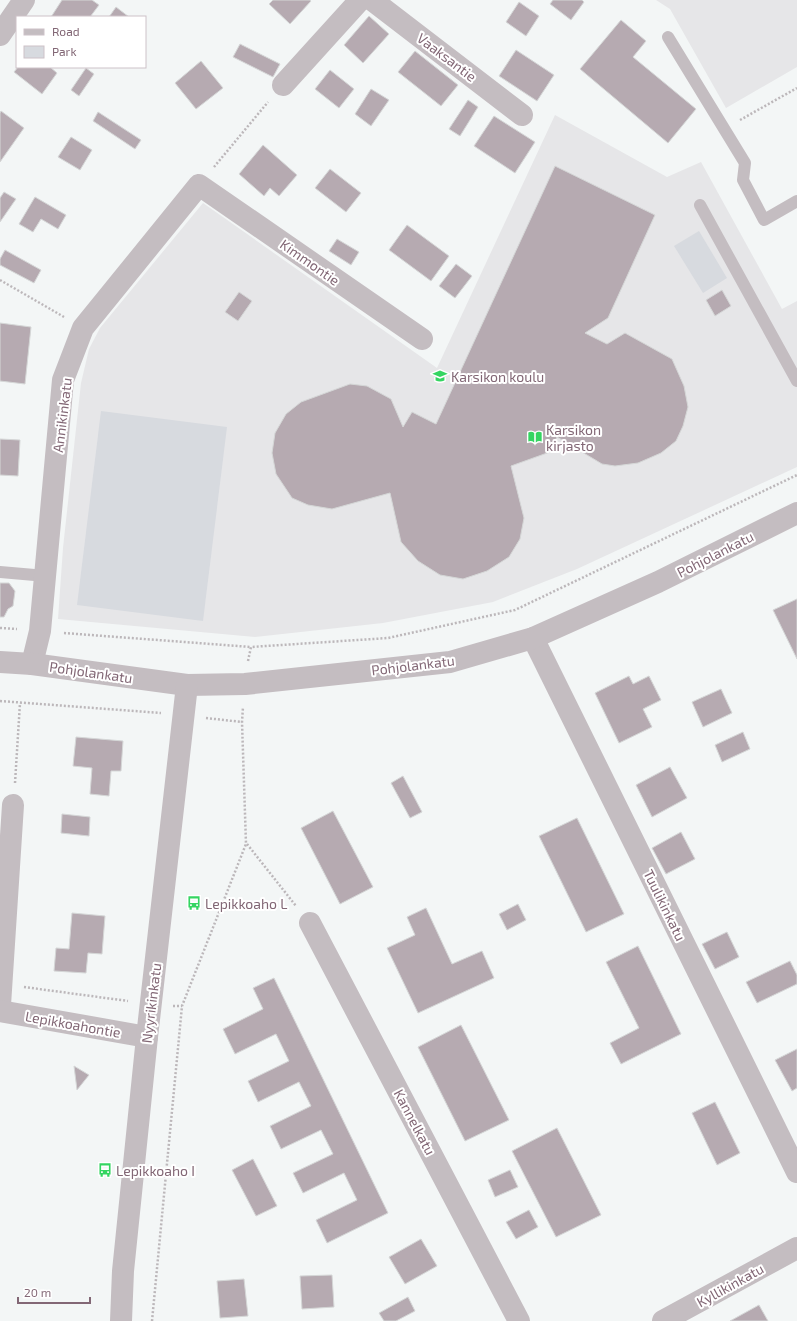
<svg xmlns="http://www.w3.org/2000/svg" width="797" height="1321" font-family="'Exo 2',sans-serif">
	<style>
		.built { fill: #e6e6e8 }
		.green { fill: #d7dadf }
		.building { fill: #b6aab1; stroke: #d5d7d7 }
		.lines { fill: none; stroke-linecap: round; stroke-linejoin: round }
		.path { stroke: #bcb7ba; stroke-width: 2.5; stroke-dasharray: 2 2; stroke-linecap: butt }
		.service { stroke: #c4bdc1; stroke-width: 12 }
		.minor { stroke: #c4bdc1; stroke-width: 22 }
		.tertiary { stroke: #c4bdc1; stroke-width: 22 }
		.labels { text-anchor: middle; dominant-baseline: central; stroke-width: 4; stroke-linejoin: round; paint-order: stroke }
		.street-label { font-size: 14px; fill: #826775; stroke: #fff }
		.poi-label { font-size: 14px; fill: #826775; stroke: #fff; text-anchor: start }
	</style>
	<rect width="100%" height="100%" fill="#f3f6f6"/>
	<g class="built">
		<path d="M656 0H797V67L726 108 670 9Z"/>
		<path d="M555 115 667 177 701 162 782 309 797 301V467L577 569 493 602 383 623 255 637 58 619 63 548 81 383 89 349 100 328 203 203 437 368Z"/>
	</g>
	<g class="green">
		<path d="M699 231 727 278 703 293 674 246Z"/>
		<path d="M101 411 227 427 203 621 77 605Z"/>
	</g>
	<g class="building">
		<path d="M62 0H92L99 5 90 17H51Z"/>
		<path d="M273 0H310L311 1 290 24 269 4Z"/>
		<path d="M553 0H582L584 2 571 20 550 4Z"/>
		<path d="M519 2 539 16 526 36 506 22Z"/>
		<path d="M116 7 129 17H109Z"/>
		<path d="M369 16 389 34 363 63 344 45Z"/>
		<path d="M621 20 646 41 633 57 696 109 668 143 580 69Z"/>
		<path d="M240 44 280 64 273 77 233 57Z"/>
		<path d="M516 50 554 75 537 101 499 76Z"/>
		<path d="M415 51 458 85 441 106 398 72Z"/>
		<path d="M201 61 223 88 196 109 175 83Z"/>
		<path d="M18 67H50L57 73 42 94 14 72Z"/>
		<path d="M86 68 94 74 79 96 71 90Z"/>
		<path d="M330 70 354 89 339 108 315 89Z"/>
		<path d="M371 89 389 100 371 126 355 114Z"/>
		<path d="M468 100 478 107 460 136 449 129Z"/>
		<path d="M1 111 24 128 0 162V113Z"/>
		<path d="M98 112 141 140 135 149 93 121Z"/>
		<path d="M494 116 535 142 515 173 474 146Z"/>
		<path d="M71 137 92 150 80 170 58 157Z"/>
		<path d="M263 145 297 175 279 196 270 188 264 196 239 174Z"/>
		<path d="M555 166 655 215 608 318 585 333 607 344 625 333 672 359 684 386 688 407 683 426 676 441 661 453 638 463 615 466 602 464 557 437 550 452 511 466 524 518 520 539 509 557 487 571 463 579 440 575 418 561 401 542 390 493 332 509 308 505 292 498 276 474 272 453 275 433 286 414 301 402 350 384 367 386 391 399 403 427 412 412 436 424Z"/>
		<path d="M330 169 361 193 346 212 315 188Z"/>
		<path d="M4 192 16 199 0 222V198Z"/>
		<path d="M35 197 66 215 58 229 41 219 33 232 19 224Z"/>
		<path d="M407 225 449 256 431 281 389 250Z"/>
		<path d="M337 239 359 252 351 265 329 251Z"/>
		<path d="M5 250 41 270 34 283 0 265V259Z"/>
		<path d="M456 264 472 276 455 298 439 286Z"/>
		<path d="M722 290 731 306 715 316 706 300Z"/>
		<path d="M239 292 252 301 238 321 225 312Z"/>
		<path d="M0 323 31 327 25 384 0 381Z"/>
		<path d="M0 439 20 440 18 476 0 475Z"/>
		<path d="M0 583H9L15 591 13 606 8 609 4 617H0Z"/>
		<path d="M797 599V659L773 610Z"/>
		<path d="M629 676 633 684 649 676 661 700 643 709 652 727 619 743 595 693Z"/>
		<path d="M721 689 732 713 703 727 692 702Z"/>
		<path d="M743 732 750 749 722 762 715 745Z"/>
		<path d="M76 737 123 741 121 771H111L109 796 90 794 92 768 73 766Z"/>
		<path d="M670 767 687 798 652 817 636 785Z"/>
		<path d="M403 776 422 812 410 818 391 783Z"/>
		<path d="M333 811 373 887 340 904 301 828Z"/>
		<path d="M62 814 90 817 89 836 61 833Z"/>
		<path d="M577 818 624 914 586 932 539 836Z"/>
		<path d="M681 832 695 859 666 874 652 848Z"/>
		<path d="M518 904 526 920 507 930 499 914Z"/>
		<path d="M426 908 452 964 482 951 494 978 418 1013 387 948 415 935 407 917Z"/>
		<path d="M72 913 105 916 102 954 88 953 86 973 54 971 56 948 69 949Z"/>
		<path d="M727 932 739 957 715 969 702 944Z"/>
		<path d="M638 946 681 1034 621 1064 610 1043 639 1028 606 962Z"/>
		<path d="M790 961 797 975V984L757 1003 746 982Z"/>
		<path d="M274 978 388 1213 327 1243 316 1220 357 1200 344 1173 303 1193 293 1173 333 1154 321 1130 281 1149 270 1126 311 1106 299 1082 258 1102 248 1081 289 1061 276 1034 235 1054 223 1029 263 1009 253 988Z"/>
		<path d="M461 1025 509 1120 465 1141 418 1047Z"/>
		<path d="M797 1049V1088L792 1091 775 1060Z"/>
		<path d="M74 1066 89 1075 77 1090Z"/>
		<path d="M715 1102 740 1153 717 1165 692 1113Z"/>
		<path d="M557 1128 601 1215 556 1237 512 1151Z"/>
		<path d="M253 1159 277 1206 256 1216 232 1170Z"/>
		<path d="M510 1170 518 1187 495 1197 488 1180Z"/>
		<path d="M529 1210 538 1227 516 1239 506 1222Z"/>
		<path d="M421 1239 437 1266 405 1284 389 1257Z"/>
		<path d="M332 1275 334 1307 302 1309 300 1276Z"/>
		<path d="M244 1279 248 1316 220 1318 217 1281Z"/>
		<path d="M408 1297 415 1311 396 1321H384L379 1313Z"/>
		<path d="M759 1305 768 1321H730Z"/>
	</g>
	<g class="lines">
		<g class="path">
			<path d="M740 120 797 88"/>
			<path d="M214 167 268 102"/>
			<path d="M0 280 64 317"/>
			<path d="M0 628 17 629"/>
			<path d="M64 633 251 647"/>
			<path d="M248 661 251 647 388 638 515 610 797 475"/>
			<path d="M0 701 161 713"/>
			<path d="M206 718 242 722"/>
			<path d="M15 783 20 703"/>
			<path d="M247 844 296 906"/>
			<path d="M24 987 128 1001"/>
			<path d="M173 1006H182"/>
			<path d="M152 1321 182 1006 246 844 242 722 243 707"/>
		</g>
		<g class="service">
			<path d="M668 37 745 163 743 180 764 220 797 201"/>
			<path d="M700 205 797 381"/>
			<path d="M0 572 46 576"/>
		</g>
		<g class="minor">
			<path d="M372 0 522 115"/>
			<path d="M0 35 24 0"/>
			<path d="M283 85 360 0"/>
			<path d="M533 638 797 1172"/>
			<path d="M32 664 40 631 63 380 83 328 199 185 422 339"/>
			<path d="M310 923 519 1321"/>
			<path d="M0 1005 13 805"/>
			<path d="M0 1011 147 1037"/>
			<path d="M663 1321 797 1248"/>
		</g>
		<g class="tertiary">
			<path d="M0 662 32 664 187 685 245 684 450 662 533 638 658 582 797 513"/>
			<path d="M121 1321 123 1271 147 1037 187 685"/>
		</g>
	</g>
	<defs>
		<symbol id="school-bare" viewBox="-9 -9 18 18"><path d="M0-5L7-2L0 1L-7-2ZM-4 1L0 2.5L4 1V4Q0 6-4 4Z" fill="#34d561" stroke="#fff" stroke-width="2.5" paint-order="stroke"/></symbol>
		<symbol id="library-bare" viewBox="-9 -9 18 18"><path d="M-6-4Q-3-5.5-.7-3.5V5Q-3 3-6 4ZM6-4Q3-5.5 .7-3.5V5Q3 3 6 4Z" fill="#34d561" stroke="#fff" stroke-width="2.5" paint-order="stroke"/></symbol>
		<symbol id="bus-bare" viewBox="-9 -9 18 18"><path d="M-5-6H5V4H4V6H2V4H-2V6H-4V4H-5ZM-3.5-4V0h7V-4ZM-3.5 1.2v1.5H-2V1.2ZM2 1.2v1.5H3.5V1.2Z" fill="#34d561" stroke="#fff" stroke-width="2.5" paint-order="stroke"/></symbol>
	</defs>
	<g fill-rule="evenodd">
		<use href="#school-bare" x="430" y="366" width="20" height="20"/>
		<use href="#library-bare" x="525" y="427" width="20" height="20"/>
		<use href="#bus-bare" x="184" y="893" width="20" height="20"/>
		<use href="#bus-bare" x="95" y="1160" width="20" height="20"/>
	</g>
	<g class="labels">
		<g class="street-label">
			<text transform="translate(447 57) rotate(37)">Vaaksantie</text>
			<text transform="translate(310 262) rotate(35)">Kimmontie</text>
			<text transform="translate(62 415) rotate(-83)">Annikinkatu</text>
			<text transform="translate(715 554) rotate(-27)">Pohjolankatu</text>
			<text transform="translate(413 665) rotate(-7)">Pohjolankatu</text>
			<text transform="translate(91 672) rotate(8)">Pohjolankatu</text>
			<text transform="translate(665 905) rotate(64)">Tuulikinkatu</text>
			<text transform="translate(151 1003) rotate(-83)">Nyyrikinkatu</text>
			<text transform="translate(73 1024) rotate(10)">Lepikkoahontie</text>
			<text transform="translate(415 1122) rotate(62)">Kannelkatu</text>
			<text transform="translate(730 1285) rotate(-29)">Kyllikinkatu</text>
		</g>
		<g class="poi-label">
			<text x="451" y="376">Karsikon koulu</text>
			<text x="546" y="429">Karsikon<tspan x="546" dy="16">kirjasto</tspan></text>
			<text x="205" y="903">Lepikkoaho L</text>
			<text x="116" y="1170">Lepikkoaho I</text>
		</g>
	</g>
	<rect x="16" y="16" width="130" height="52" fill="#ffffff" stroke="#cdc2c8"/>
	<rect x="24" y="29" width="20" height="6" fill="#c4bdc1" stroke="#cdc2c8"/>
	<text x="52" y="36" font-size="12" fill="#826775">Road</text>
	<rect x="24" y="46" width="20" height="12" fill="#d7dadf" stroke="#cdc2c8"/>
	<text x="52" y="56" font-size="12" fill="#826775">Park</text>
	<path d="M18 1297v6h72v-6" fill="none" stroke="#826775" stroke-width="2"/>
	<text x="24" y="1297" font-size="12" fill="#826775" stroke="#ffffff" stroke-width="3" paint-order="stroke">20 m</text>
</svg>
